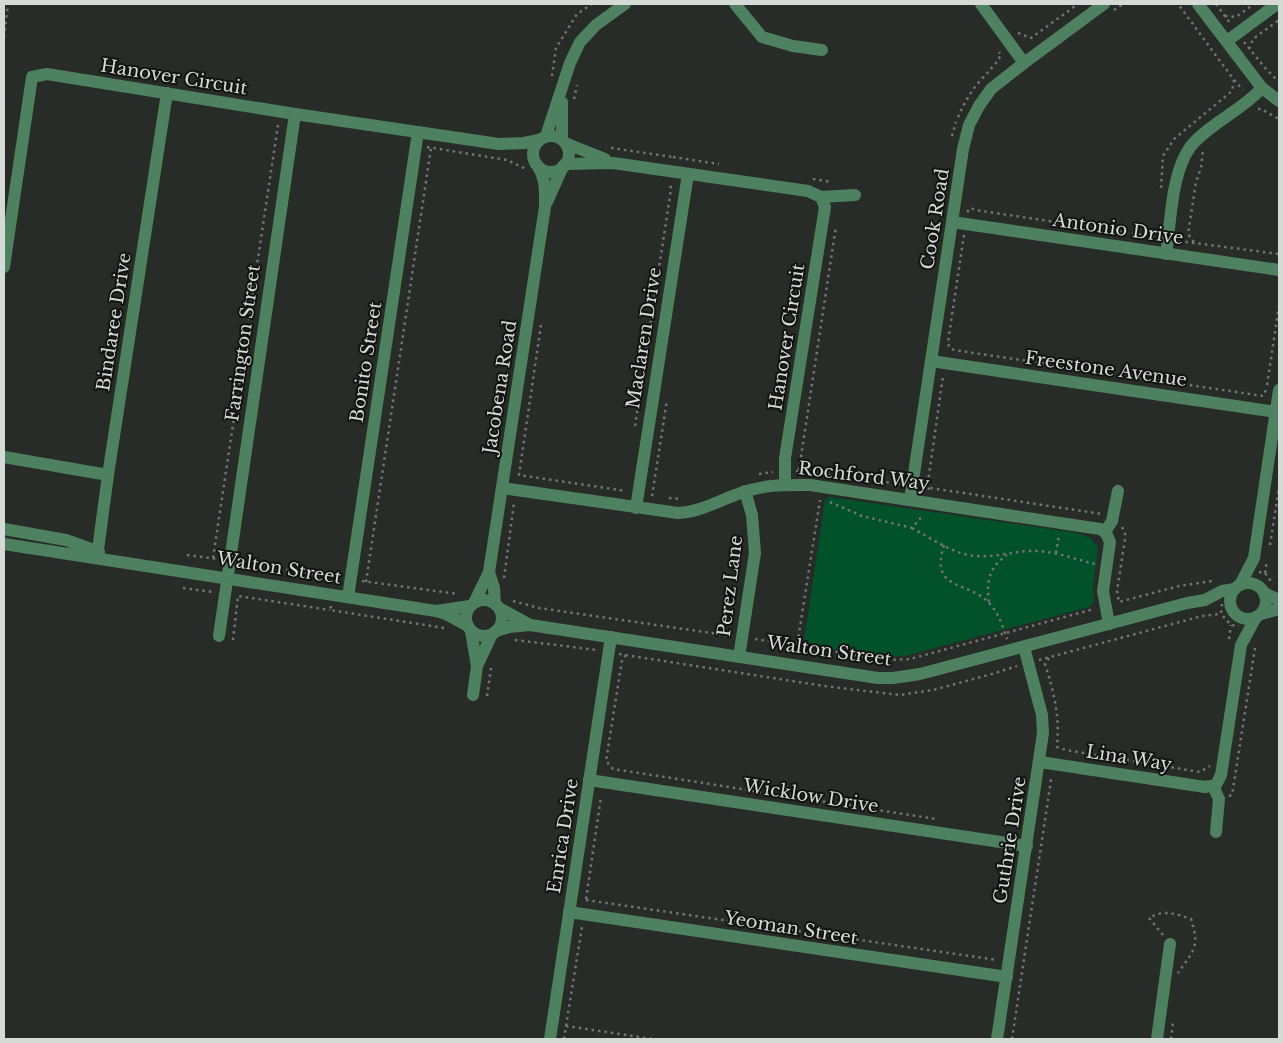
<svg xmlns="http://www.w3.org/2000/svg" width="1283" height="1043" font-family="'Libre Baskerville',serif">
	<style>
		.green { fill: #01512b }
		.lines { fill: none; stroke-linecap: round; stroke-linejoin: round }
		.path { stroke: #717672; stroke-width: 2.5; stroke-dasharray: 2.5 4; stroke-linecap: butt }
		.minor { stroke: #4d815f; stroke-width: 12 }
		.labels { text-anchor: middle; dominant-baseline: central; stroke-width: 4; stroke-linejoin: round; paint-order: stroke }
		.street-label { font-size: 18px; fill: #d6dad7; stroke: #121412 }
	</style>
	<rect width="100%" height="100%" fill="#272c28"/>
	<path class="green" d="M830 497 1077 533 1091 538 1098 547 1093 587 1094 601 1089 607 905 656 884 657 807 645 804 641 825 500Z"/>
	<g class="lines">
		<g class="path">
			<path d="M1216 4 1230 23"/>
			<path d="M1114 10 1123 4"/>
			<path d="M1225 16 1236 17 1254 4"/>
			<path d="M1018 33 1031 38 1078 4"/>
			<path d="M4 37 8 4"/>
			<path d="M1244 42 1266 69 1279 82"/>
			<path d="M1249 49 1253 39 1279 20"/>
			<path d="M552 76 556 48 577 14 592 4"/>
			<path d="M1234 80 1243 90"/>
			<path d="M574 99 577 85"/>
			<path d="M1258 109H1261L1279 119"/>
			<path d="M958 117C964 104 971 90 981 80 988 71 996 65 1001 55L999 52"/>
			<path d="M952 136 956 122"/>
			<path d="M427 147 507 160 526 169"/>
			<path d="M611 148 673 157V159"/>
			<path d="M673 157 719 164"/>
			<path d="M813 179 832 182"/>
			<path d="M1161 188 1163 156 1174 139 1232 91 1234 80 1178 4"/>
			<path d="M967 212 971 208 975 210 1156 237"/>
			<path d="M964 235 948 342 949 347 954 350 1263 396 1266 390"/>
			<path d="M1179 241 1279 254"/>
			<path d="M1194 242 1188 234 1196 182 1201 168 1203 150"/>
			<path d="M541 325 519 475 626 491"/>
			<path d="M1267 385 1279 306"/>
			<path d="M635 426 671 189 670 182"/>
			<path d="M799 470 836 226"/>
			<path d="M796 471 893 483 901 475"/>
			<path d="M759 474 773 472"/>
			<path d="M893 483 901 484"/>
			<path d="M924 487 1102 514"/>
			<path d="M929 490 928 482 943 376H945"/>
			<path d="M652 496 667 400"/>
			<path d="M669 498 681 499"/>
			<path d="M830 502 862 516 912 528 923 515"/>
			<path d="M1122 527 1125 533V539L1117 591 1119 602 1179 586 1212 581"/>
			<path d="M912 528C929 537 946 549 964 554 987 560 1008 552 1030 551 1052 550 1074 559 1095 564"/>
			<path d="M944 545C929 592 969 580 990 604 999 614 1003 627 1007 639"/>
			<path d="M1270 545 1279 488"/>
			<path d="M1056 553 1059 535"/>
			<path d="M187 555 218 559"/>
			<path d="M213 558 278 125"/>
			<path d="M241 563 334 577"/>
			<path d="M1259 572 1265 573 1273 584"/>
			<path d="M1265 573 1267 560"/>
			<path d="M504 578 514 503 516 502"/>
			<path d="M362 581 458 594"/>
			<path d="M366 582 431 148"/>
			<path d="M334 583 335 577"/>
			<path d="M183 588 213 592"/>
			<path d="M513 601 539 608 732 636"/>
			<path d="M989 602C986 582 989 567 1007 555"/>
			<path d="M1222 604 1221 614 1231 625 1239 626"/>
			<path d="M331 606 330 610 444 628"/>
			<path d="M755 639 797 646 820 500"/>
			<path d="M1229 639 1231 625"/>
			<path d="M233 640 238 596 330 610"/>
			<path d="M515 640 597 650"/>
			<path d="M797 646 888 660 910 659 1094 609"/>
			<path d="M619 654 824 686 900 695 933 690 992 674 1017 666"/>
			<path d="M626 655 622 660 606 761 613 769 936 819"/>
			<path d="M1049 658 1045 664C1054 693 1060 716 1057 747L1066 750 1200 772 1210 766"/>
			<path d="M1039 660 1202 616 1221 614"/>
			<path d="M487 696 491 668"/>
			<path d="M1229 796 1232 795 1233 789 1255 648"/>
			<path d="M586 899 601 797"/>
			<path d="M586 900 997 960"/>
			<path d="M1163 935 1149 918C1163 909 1177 914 1191 919 1200 947 1194 950 1178 973"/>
			<path d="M566 1026 582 927"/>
			<path d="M564 1039 566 1026 653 1039"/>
			<path d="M1012 1039 1051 780 1053 777"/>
			<path d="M1171 1039 1173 1023"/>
		</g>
		<g class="minor">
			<path d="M735 4 762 37 793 46 822 50"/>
			<path d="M981 4 1024 63"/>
			<path d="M1198 4 1262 88 1279 101"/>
			<path d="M1227 41 1277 4"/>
			<path d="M546 136 570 63 580 42 596 25 625 4"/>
			<circle cx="551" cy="154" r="18"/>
			<path d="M562 139V102"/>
			<path d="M565 143 605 159"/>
			<path d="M565 164 613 163 808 191 821 197 825 207 785 458V484"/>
			<path d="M821 197 855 195"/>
			<path d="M547 202 563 166"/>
			<path d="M952 222 1279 270"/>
			<path d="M1166 254C1171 222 1171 172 1191 146 1208 125 1242 110 1262 88"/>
			<path d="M4 267 32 77 47 74 295 114 499 144 524 143 539 140"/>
			<path d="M931 361 1276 412"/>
			<path d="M4 457 108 475"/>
			<path d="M502 488 678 513C701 512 719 500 741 493 766 484 784 485 810 485L1100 529 1106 533 1110 542 1103 591 1109 624"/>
			<path d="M910 500 963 149 969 125 979 106 991 89 1024 63 1104 4"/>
			<path d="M636 508 688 174"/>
			<path d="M4 529 66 540 99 552"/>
			<path d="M1105 532 1112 521 1118 491"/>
			<path d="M4 544 436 611 446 614 468 626"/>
			<path d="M97 557 108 475 167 93"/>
			<path d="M489 572 494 588 495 604"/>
			<circle cx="1248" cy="601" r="18"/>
			<path d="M1240 585 1254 558 1279 390"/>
			<path d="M1264 593 1279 600"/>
			<path d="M348 597 418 132"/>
			<circle cx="484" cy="618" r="18"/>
			<path d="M474 603 489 572 545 207C545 192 546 178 537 165"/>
			<path d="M499 608 530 625"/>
			<path d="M436 611 470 606"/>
			<path d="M1261 614 1279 609"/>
			<path d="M471 631 477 666"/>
			<path d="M496 631 509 627 530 625 878 678H893L920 674 1187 603 1205 600 1222 591 1235 589"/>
			<path d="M219 636 295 114"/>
			<path d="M739 657 755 553 752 515 745 491"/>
			<path d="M473 695 477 666 492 634"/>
			<path d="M1040 762 1205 787 1216 785 1221 775 1241 645 1256 617"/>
			<path d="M589 780 1027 846"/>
			<path d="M1213 786 1219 799 1216 832"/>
			<path d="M569 912 1007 977"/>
			<path d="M550 1039 611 637"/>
			<path d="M997 1039 1043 733 1042 715 1024 647"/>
			<path d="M1157 1039 1170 944"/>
		</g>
	</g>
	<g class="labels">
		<g class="street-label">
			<text transform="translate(174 77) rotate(9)">Hanover Circuit</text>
			<text transform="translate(935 219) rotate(-81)">Cook Road</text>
			<text transform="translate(1118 229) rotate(8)">Antonio Drive</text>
			<text transform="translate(114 322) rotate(-81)">Bindaree Drive</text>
			<text transform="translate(787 337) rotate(-81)">Hanover Circuit</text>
			<text transform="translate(644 338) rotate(-81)">Maclaren Drive</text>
			<text transform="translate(243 343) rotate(-82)">Farrington Street</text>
			<text transform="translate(366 362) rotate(-81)">Bonito Street</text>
			<text transform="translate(1106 369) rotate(8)">Freestone Avenue</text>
			<text transform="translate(500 387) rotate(-81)">Jacobena Road</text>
			<text transform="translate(864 476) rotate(7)">Rochford Way</text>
			<text transform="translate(279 568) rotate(9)">Walton Street</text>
			<text transform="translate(730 586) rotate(-83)">Perez Lane</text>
			<text transform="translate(829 651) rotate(8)">Walton Street</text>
			<text transform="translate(1129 758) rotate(9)">Lina Way</text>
			<text transform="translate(811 796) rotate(9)">Wicklow Drive</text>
			<text transform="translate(563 836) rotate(-81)">Enrica Drive</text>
			<text transform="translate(1010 840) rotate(-81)">Guthrie Drive</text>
			<text transform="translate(791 928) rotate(9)">Yeoman Street</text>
		</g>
	</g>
	<rect width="1283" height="1043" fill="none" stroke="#d6dad7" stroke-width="10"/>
</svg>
